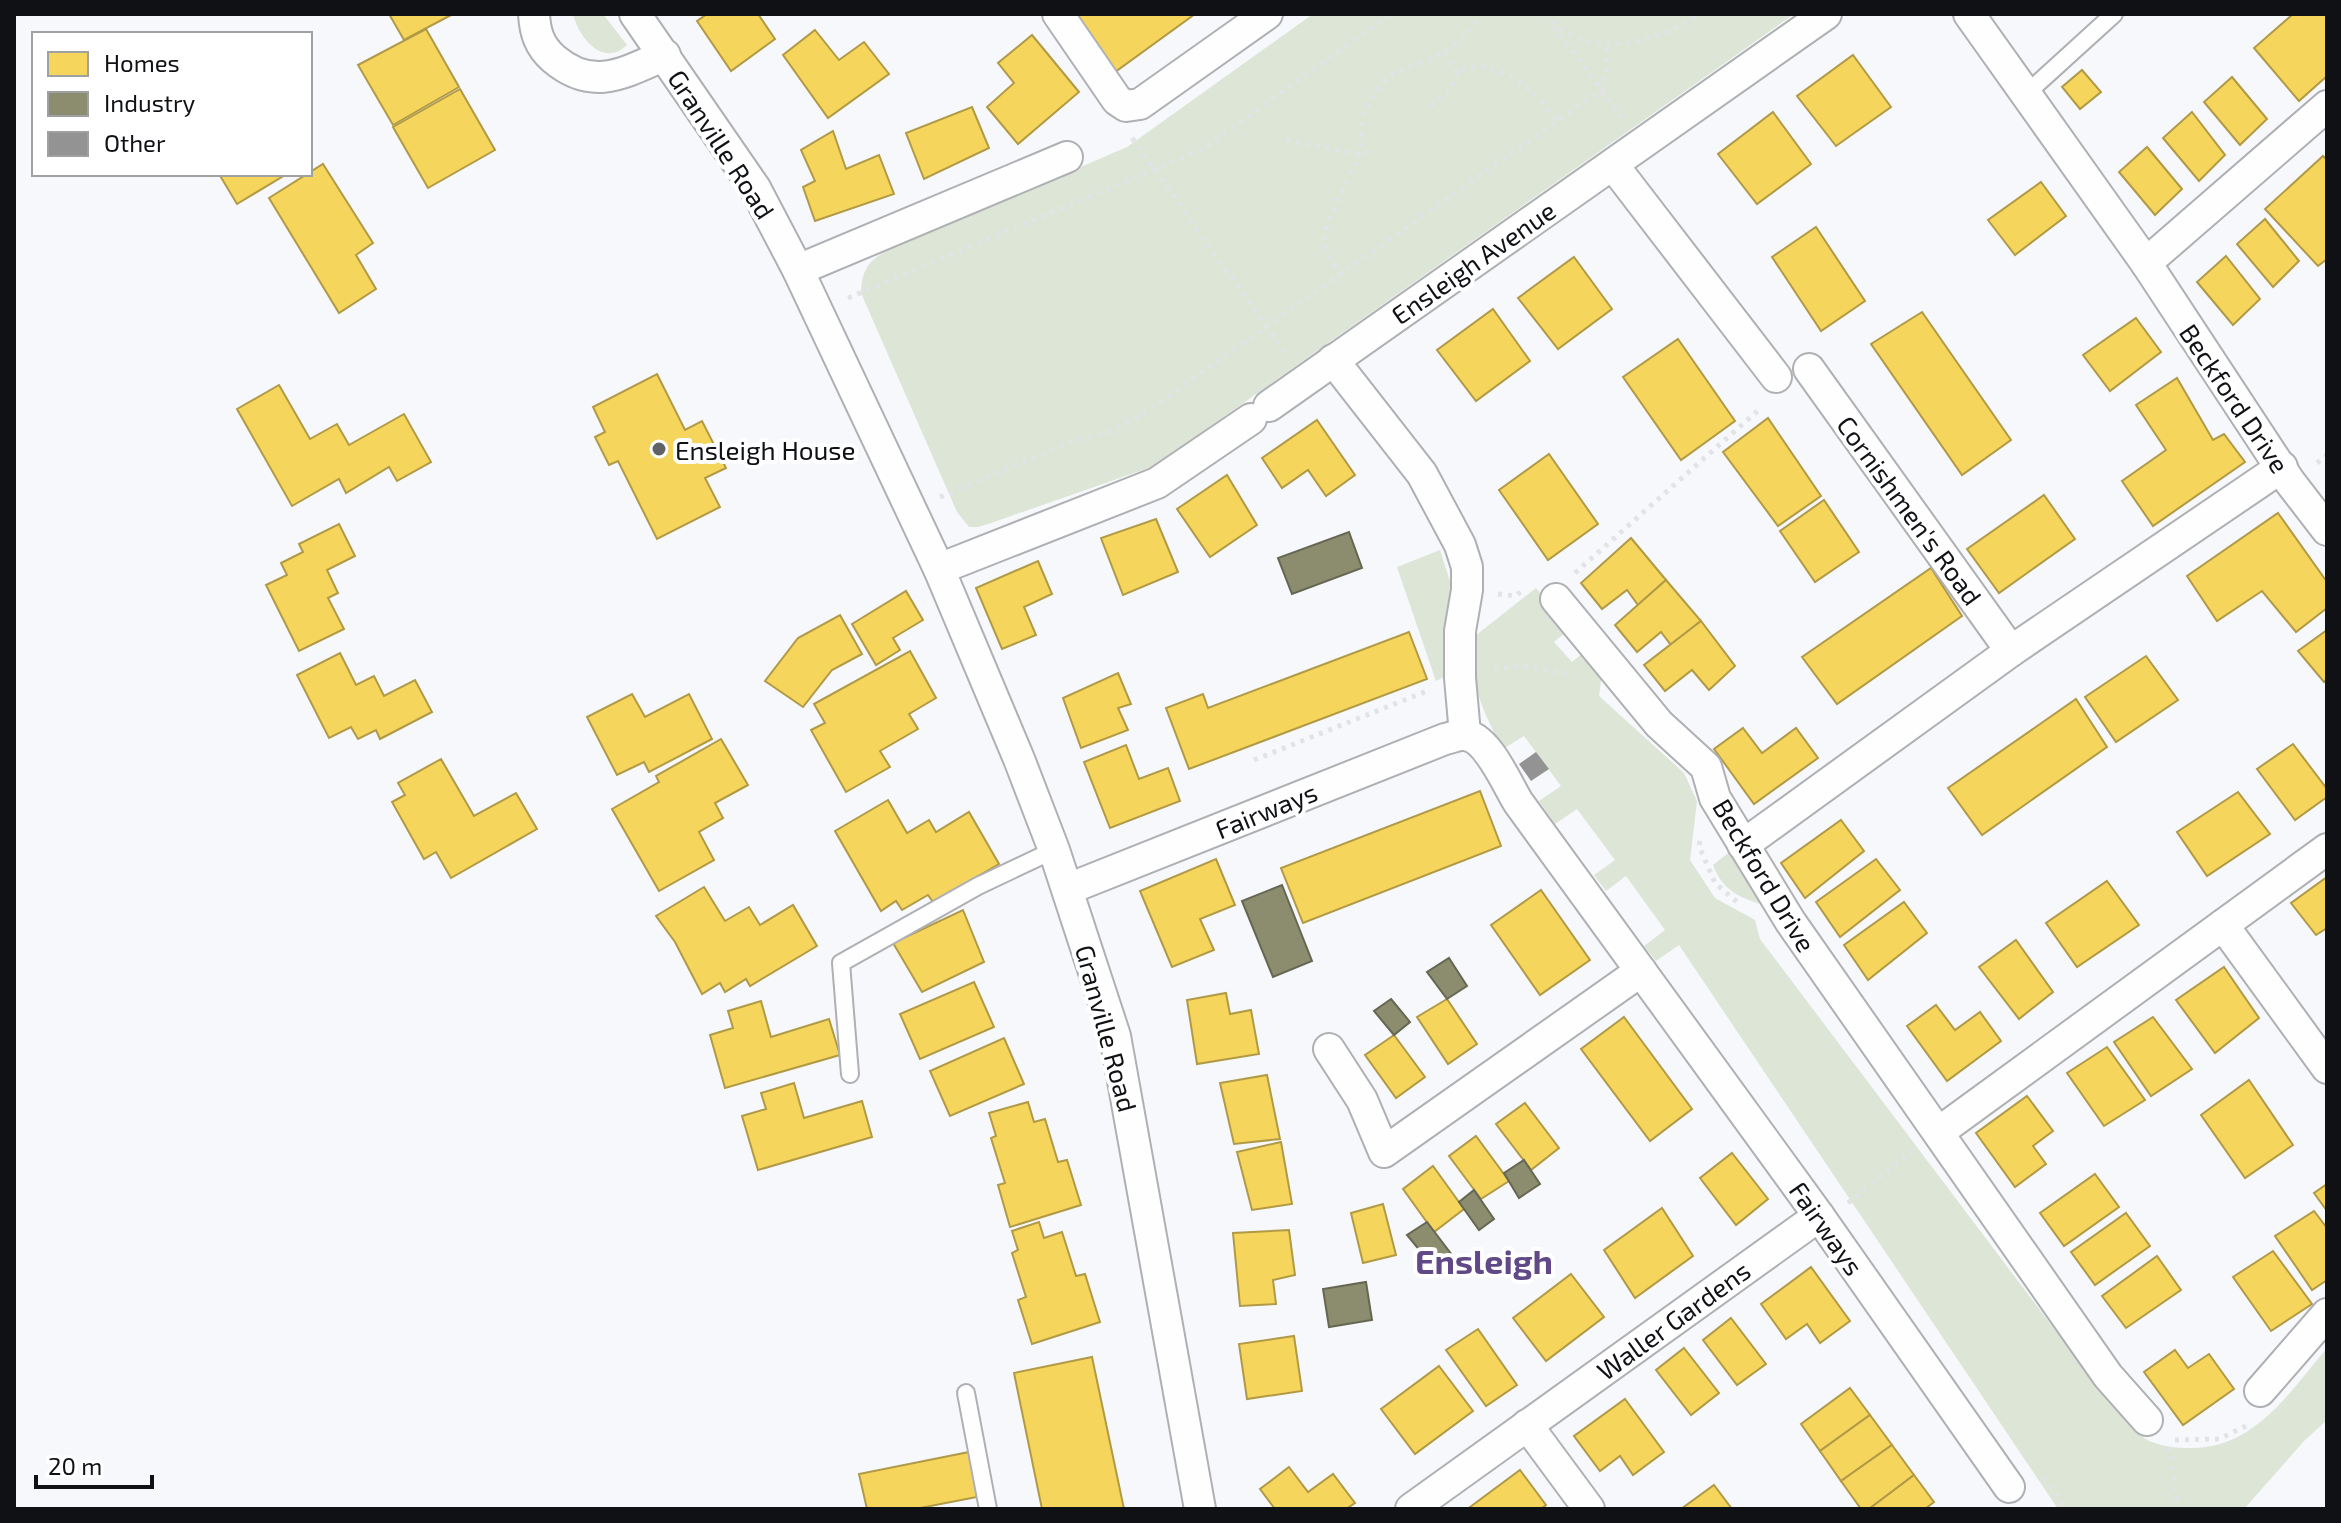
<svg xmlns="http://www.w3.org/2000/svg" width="2341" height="1523" font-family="'Exo 2',sans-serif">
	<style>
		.green { fill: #dde5d6 }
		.homes { fill: #f6d55c; stroke: #b19a46; stroke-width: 2 }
		.industry { fill: #8c8c6e; stroke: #666753; stroke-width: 2 }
		.building { fill: #949394 }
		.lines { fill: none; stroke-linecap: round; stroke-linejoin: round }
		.lane-casing { stroke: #aeb0b3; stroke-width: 20 }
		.street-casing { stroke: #aeb0b3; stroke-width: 34 }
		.path { stroke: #e2e3e4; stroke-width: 5; stroke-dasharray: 4 6; stroke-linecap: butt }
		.lane { stroke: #fefefe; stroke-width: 16 }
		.street { stroke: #fefefe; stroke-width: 30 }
		.poi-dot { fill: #606265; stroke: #fff; stroke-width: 3 }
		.labels { text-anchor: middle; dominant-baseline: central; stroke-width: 8; stroke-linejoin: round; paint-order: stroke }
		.street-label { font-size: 26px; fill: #0f1114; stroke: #fff }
		.poi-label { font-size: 26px; fill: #0f1114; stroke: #fff; text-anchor: start }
		.district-label { font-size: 34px; font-weight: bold; fill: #614987; stroke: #fff }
	</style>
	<rect width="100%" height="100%" fill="#f6f8fb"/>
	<g class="green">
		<path d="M573 14H603L627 45C603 68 579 38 573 14Z"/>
		<path d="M1313 14H1794L1154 466 994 522 978 527H969L957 512 861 293C862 271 867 262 886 251L1127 147Z"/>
		<path d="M1440 550 1453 591 1446 676 1436 681 1397 567Z"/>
		<path d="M1536 588 1566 624V632L1554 642 1572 662 1588 649 1603 665 1599 696 1684 773 1697 801 1690 860 1715 898 1755 920 1760 939 2098 1387C2113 1403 2127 1424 2144 1438 2154 1445 2174 1448 2186 1448 2253 1451 2288 1394 2327 1348V1420L2304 1441 2244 1509H2058L1679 945 1656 961 1644 946 1665 930 1626 876 1606 891 1594 875 1615 860 1577 809 1555 824 1539 801 1561 786 1524 736 1503 749C1488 723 1460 664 1475 636Z"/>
		<path d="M1732 850 1767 906C1741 898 1723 892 1713 865Z"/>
	</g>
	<g class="homes">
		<path d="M389 14H453L404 40Z"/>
		<path d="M707 14H758L775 39 731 71 697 21Z"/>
		<path d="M1072 14H1195L1115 72Z"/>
		<path d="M2293 14 2327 15V76L2299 101 2254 48Z"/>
		<path d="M426 29 459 87 393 125 358 65Z"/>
		<path d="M815 30 839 60 864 42 889 74 828 118 783 55Z"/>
		<path d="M1032 35 1079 92 1018 144 987 107 1014 83 998 63Z"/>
		<path d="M1853 55 1891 107 1836 146 1797 96Z"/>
		<path d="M2082 70 2101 92 2080 109 2062 87Z"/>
		<path d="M2232 77 2267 119 2240 145 2204 102Z"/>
		<path d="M460 89 495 150 428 188 393 127Z"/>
		<path d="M972 107 989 148 924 179 906 133Z"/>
		<path d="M1773 112 1811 164 1757 204 1718 154Z"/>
		<path d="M2192 112 2225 155 2199 181 2163 138Z"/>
		<path d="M833 131 846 169 879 155 894 194 815 221 803 187 815 181 801 150Z"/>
		<path d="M2147 147 2182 189 2155 215 2119 172Z"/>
		<path d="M2323 156 2327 160V259L2318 266 2265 209Z"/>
		<path d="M323 164 373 243 356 255 376 289 339 313 269 198Z"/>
		<path d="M219 174H284L285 175 237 204Z"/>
		<path d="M2041 182 2066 216 2015 255 1988 220Z"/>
		<path d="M2265 219 2299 261 2273 287 2237 244Z"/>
		<path d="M1816 227 1865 301 1821 331 1772 257Z"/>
		<path d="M2226 256 2260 299 2233 325 2197 282Z"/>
		<path d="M1574 257 1612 309 1558 349 1518 298Z"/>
		<path d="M1493 309 1530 361 1476 401 1437 350Z"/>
		<path d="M1922 312 2011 440 1962 475 1871 344Z"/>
		<path d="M2136 318 2161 352 2110 391 2083 355Z"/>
		<path d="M1678 339 1735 421 1681 460 1623 377Z"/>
		<path d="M657 374 685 430 702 421 726 468 705 478 720 507 657 539 618 461 609 465 595 437 605 432 593 407Z"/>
		<path d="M2177 378 2213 440 2224 434 2245 462 2153 526 2122 481 2166 450 2136 405Z"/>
		<path d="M279 385 310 439 337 424 349 445 404 414 431 462 397 481 389 467 346 493 339 479 292 506 237 409Z"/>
		<path d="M1768 418 1821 496 1778 526 1723 452Z"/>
		<path d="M1317 420 1355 475 1326 496 1308 470 1282 488 1262 458Z"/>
		<path d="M1549 454 1598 524 1548 560 1499 490Z"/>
		<path d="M1227 475 1257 525 1210 557 1177 509Z"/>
		<path d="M2044 495 2075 539 1999 593 1967 549Z"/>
		<path d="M1824 500 1859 552 1815 582 1780 531Z"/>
		<path d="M2278 513 2327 582V608L2296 632 2262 591 2217 621 2187 576Z"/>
		<path d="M1156 519 1178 572 1123 595 1101 538Z"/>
		<path d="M339 524 355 556 327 570 338 593 328 598 344 629 299 651 266 585 287 575 281 563 303 552 299 544Z"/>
		<path d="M1631 538 1666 580 1638 605 1627 590 1602 609 1581 583Z"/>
		<path d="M1038 561 1052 594 1024 607 1036 635 1002 649 976 588Z"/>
		<path d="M1931 568 1962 616 1837 704 1802 657Z"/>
		<path d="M1666 580 1701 621 1671 645 1661 632 1637 652 1615 625Z"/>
		<path d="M906 591 923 620 893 638 900 650 876 665 852 624Z"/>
		<path d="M840 615 862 654 832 670 803 707 765 681 798 638Z"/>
		<path d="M1701 621 1735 666 1709 690 1692 670 1665 691 1644 665Z"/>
		<path d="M2327 630V679L2324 682 2298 651Z"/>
		<path d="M1409 632 1427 679 1189 769 1166 708 1203 694 1208 708Z"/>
		<path d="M910 651 936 698 909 714 918 729 880 751 890 767 846 792 811 730 825 723 814 704Z"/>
		<path d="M340 653 356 685 374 676 384 696 415 680 432 712 380 739 376 730 358 739 351 727 329 738 297 675Z"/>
		<path d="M2146 656 2178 700 2116 742 2085 697Z"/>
		<path d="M1118 673 1131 704 1118 708 1128 730 1081 748 1063 698Z"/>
		<path d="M632 694 645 717 689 694 712 739 649 772 644 762 617 775 587 717Z"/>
		<path d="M2076 699 2107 747 1982 835 1948 788Z"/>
		<path d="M1743 728 1762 753 1796 728 1818 758 1754 804 1714 749Z"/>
		<path d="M721 739 748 785 715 803 723 818 699 832 714 860 659 891 612 809 659 782 656 776Z"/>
		<path d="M2293 744 2327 789V797L2295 820 2257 769Z"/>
		<path d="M1126 745 1139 779 1168 768 1180 801 1110 828 1084 762Z"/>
		<path d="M441 759 474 816 516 793 537 829 451 878 436 852 424 859 392 802 405 795 398 783Z"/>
		<path d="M1480 791 1501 846 1303 923 1281 868Z"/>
		<path d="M2238 792 2270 834 2207 876 2177 832Z"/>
		<path d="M888 800 907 833 929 820 936 832 969 812 999 864 933 902 928 895 902 910 896 901 881 911 835 831Z"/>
		<path d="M1841 820 1864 851 1805 898 1781 863Z"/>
		<path d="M1216 859 1235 905 1200 919 1214 950 1172 967 1140 891Z"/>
		<path d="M1876 859 1900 890 1840 937 1816 902Z"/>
		<path d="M2327 877V928L2316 935 2291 903Z"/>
		<path d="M2107 881 2139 925 2077 967 2046 923Z"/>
		<path d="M704 887 725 921 749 907 760 925 793 905 817 946 750 986 746 979 725 992 720 983 702 994 675 942 656 916Z"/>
		<path d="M1541 890 1590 960 1540 995 1491 925Z"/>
		<path d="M1904 902 1927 933 1868 980 1844 945Z"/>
		<path d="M963 910 984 962 922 992 893 943Z"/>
		<path d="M2016 940 2053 992 2019 1019 1979 967Z"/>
		<path d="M2224 967 2259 1018 2215 1053 2176 1000Z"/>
		<path d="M974 982 994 1027 920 1059 900 1014Z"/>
		<path d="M1226 993 1230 1014 1251 1010 1259 1054 1197 1064 1187 1000Z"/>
		<path d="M1447 999 1477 1044 1448 1064 1417 1017Z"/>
		<path d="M761 1001 771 1037 829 1019 840 1055 725 1088 710 1035 733 1028 728 1011Z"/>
		<path d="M1936 1005 1955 1030 1980 1012 2001 1041 1947 1081 1907 1026Z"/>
		<path d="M1624 1017 1692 1109 1650 1141 1581 1049Z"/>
		<path d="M2153 1017 2192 1069 2151 1096 2114 1042Z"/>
		<path d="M1394 1035 1425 1077 1396 1098 1365 1055Z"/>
		<path d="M1004 1038 1024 1084 950 1116 930 1071Z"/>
		<path d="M2107 1047 2145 1100 2104 1126 2067 1073Z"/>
		<path d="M1267 1075 1280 1139 1234 1144 1220 1083Z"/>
		<path d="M2249 1080 2293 1145 2245 1178 2201 1115Z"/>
		<path d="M794 1083 804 1118 862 1101 872 1137 758 1170 742 1116 766 1109 761 1093Z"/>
		<path d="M2027 1096 2053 1131 2033 1146 2046 1164 2015 1187 1976 1133Z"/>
		<path d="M1028 1102 1034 1122 1045 1119 1058 1162 1067 1160 1081 1205 1010 1227 998 1185 1005 1183 991 1138 996 1136 989 1113Z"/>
		<path d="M1525 1103 1559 1148 1531 1170 1496 1124Z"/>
		<path d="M1476 1136 1509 1181 1481 1199 1449 1156Z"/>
		<path d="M1281 1142 1292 1204 1252 1210 1237 1152Z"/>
		<path d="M1732 1153 1768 1199 1736 1225 1700 1178Z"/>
		<path d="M1433 1166 1464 1209 1434 1232 1403 1189Z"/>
		<path d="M2095 1174 2119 1207 2064 1246 2040 1213Z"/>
		<path d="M2327 1184V1211L2314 1193Z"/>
		<path d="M1383 1204 1396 1255 1363 1263 1351 1213Z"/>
		<path d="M1662 1208 1693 1256 1635 1298 1604 1250Z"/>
		<path d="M2314 1211 2327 1228V1280L2312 1290 2275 1236Z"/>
		<path d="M2126 1213 2150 1246 2095 1285 2071 1252Z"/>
		<path d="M1039 1222 1044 1238 1062 1232 1076 1276 1085 1274 1100 1322 1032 1344 1018 1300 1026 1297 1012 1253 1018 1250 1012 1231Z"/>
		<path d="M1289 1230 1295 1275 1273 1280 1276 1304 1240 1306 1233 1233Z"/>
		<path d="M2273 1251 2312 1304 2271 1331 2233 1277Z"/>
		<path d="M2157 1256 2181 1290 2126 1328 2102 1296Z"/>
		<path d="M1811 1267 1850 1321 1820 1343 1807 1324 1786 1339 1761 1304Z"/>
		<path d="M1571 1274 1604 1317 1546 1361 1513 1318Z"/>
		<path d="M1731 1318 1766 1364 1737 1385 1703 1340Z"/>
		<path d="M1478 1329 1517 1385 1486 1406 1446 1350Z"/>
		<path d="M1294 1336 1302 1391 1247 1399 1239 1344Z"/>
		<path d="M1684 1348 1719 1393 1691 1415 1656 1370Z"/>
		<path d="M2175 1350 2188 1368 2209 1354 2234 1389 2183 1425 2144 1372Z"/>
		<path d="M1092 1357 1124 1509H1042L1014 1373Z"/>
		<path d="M1439 1366 1473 1411 1415 1454 1381 1409Z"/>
		<path d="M1850 1388 1870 1415 1820 1451 1801 1424Z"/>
		<path d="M1625 1399 1664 1452 1633 1475 1620 1456 1600 1471 1574 1436Z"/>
		<path d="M1870 1415 1892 1445 1841 1481 1820 1451Z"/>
		<path d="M1892 1445 1914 1475 1869 1509H1861L1841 1481Z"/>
		<path d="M974 1451 982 1496 915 1509H867L859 1474Z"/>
		<path d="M1289 1467 1308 1492 1333 1474 1355 1503 1346 1509H1275L1260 1489Z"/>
		<path d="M1520 1470 1546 1505 1541 1509H1471L1470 1507Z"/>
		<path d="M1914 1475 1934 1502 1925 1509H1869Z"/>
		<path d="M1714 1485 1732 1509H1681Z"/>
	</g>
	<g class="industry">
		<path d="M1349 532 1362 568 1292 594 1278 558Z"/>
		<path d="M1282 885 1312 961 1273 977 1242 901Z"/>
		<path d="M1449 958 1467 986 1447 999 1427 972Z"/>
		<path d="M1391 999 1410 1022 1394 1035 1374 1011Z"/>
		<path d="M1524 1160 1540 1184 1519 1198 1504 1173Z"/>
		<path d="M1474 1190 1494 1219 1479 1230 1459 1202Z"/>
		<path d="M1427 1222 1452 1255 1434 1268 1407 1235Z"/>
		<path d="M1366 1282 1372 1320 1329 1327 1323 1289Z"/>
	</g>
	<path class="building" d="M1536 752 1549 769 1531 781 1519 764Z"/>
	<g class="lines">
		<defs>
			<g id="lane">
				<path d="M2026 94 2114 14"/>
				<path d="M850 1074 841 963 978 886 1054 850"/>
				<path d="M966 1393 988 1509"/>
			</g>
			<g id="street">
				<path d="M534 14C535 32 539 46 554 59 593 92 624 73 665 55"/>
				<path d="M635 14 755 188 798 270 939 569 1019 759 1054 850 1115 1036 1200 1509"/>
				<path d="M1058 14 1117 100 1126 106 1140 104 1267 14"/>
				<path d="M1969 14 2146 263 2290 482 2327 530"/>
				<path d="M1613 165 1776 377"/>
				<path d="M2146 263 2327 106"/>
				<path d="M798 270 1067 157"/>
				<path d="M1333 360 1422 474 1460 545 1467 567V590L1460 631V678L1465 734"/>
				<path d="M1809 369 2011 651"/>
				<path d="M1269 406 1826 14"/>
				<path d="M939 569 1157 483 1251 419"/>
				<path d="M1556 599 1659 724 1706 767 1715 798 1790 921 2108 1376 2147 1420"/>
				<path d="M1743 845 2011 651 2282 467"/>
				<path d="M1068 889 1445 739C1451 738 1459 734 1464 735 1487 736 1507 784 1518 802L1819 1216 2009 1487"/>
				<path d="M2223 925 2327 1068"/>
				<path d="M1329 1049 1362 1100 1384 1152 1641 971"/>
				<path d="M1939 1132 2327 849"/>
				<path d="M2260 1391 2327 1314"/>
				<path d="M1527 1425 1589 1509"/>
				<path d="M1411 1509 1819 1216"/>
			</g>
		</defs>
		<use href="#lane" class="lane-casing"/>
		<use href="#street" class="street-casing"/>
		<g class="path">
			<path d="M1546 14C1551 25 1564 32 1575 37 1620 54 1663 37 1701 14"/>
			<path d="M1554 27 1622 118"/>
			<path d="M1444 52 1458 73C1490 49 1541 95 1558 122"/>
			<path d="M1431 106 1451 88 1458 73"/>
			<path d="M1132 138 1287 355"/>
			<path d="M1286 140 1359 154 1374 152"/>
			<path d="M1343 274C1334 266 1327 256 1325 243 1323 220 1349 182 1357 158 1363 143 1360 125 1366 110 1371 98 1377 87 1387 79 1399 68 1411 67 1425 61 1448 52 1468 36 1480 14"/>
			<path d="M848 298 1203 149 1390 14"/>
			<path d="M2317 463 2327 455"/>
			<path d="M940 497 1065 444 1111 431 1143 414 1601 90 1606 71V44"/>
			<path d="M1575 573 1762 407"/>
			<path d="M1498 594 1515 596 1522 591"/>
			<path d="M1494 669 1522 666 1575 675"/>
			<path d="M1254 760 1427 691"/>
			<path d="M1700 841 1699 846 1715 883 1737 902"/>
			<path d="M1848 1203 1912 1151"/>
			<path d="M2175 1440 2219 1439 2250 1424"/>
			<path d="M2169 1447 2177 1501 2176 1509"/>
			<path d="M2044 1477 2066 1509"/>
		</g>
		<use href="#lane" class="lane"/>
		<use href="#street" class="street"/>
	</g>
	<circle class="poi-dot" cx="659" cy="449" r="8"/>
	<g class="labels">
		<g class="street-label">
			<text transform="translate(722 144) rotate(57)">Granville Road</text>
			<text transform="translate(1473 262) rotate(-35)">Ensleigh Avenue</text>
			<text transform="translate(2235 398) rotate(56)">Beckford Drive</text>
			<text transform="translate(1910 510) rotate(54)">Cornishmen's Road</text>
			<text transform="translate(1266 810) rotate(-22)">Fairways</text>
			<text transform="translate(1765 875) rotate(59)">Beckford Drive</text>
			<text transform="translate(1107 1028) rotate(75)">Granville Road</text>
			<text transform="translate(1827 1228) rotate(55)">Fairways</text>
			<text transform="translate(1673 1320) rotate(-36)">Waller Gardens</text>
		</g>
		<g class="poi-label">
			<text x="675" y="449">Ensleigh House</text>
		</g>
		<g class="district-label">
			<text x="1484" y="1260">Ensleigh</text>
		</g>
	</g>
	<rect width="2341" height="1523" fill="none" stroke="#0f1114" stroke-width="32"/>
	<rect x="32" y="32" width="280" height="144" fill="#ffffff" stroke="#9fa0a1" stroke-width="2"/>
	<rect x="48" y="52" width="40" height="24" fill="#f6d55c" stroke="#9fa0a1" stroke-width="2"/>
	<text x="104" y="72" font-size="24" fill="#0f1114">Homes</text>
	<rect x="48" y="92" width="40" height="24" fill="#8c8c6e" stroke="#9fa0a1" stroke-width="2"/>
	<text x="104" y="112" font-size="24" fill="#0f1114">Industry</text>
	<rect x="48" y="132" width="40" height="24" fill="#949394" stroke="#9fa0a1" stroke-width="2"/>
	<text x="104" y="152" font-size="24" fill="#0f1114">Other</text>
	<path d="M36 1475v12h116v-12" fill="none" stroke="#0f1114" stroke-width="4"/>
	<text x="48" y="1475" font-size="24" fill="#0f1114" stroke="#ffffff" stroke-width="6" paint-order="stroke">20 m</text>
</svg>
